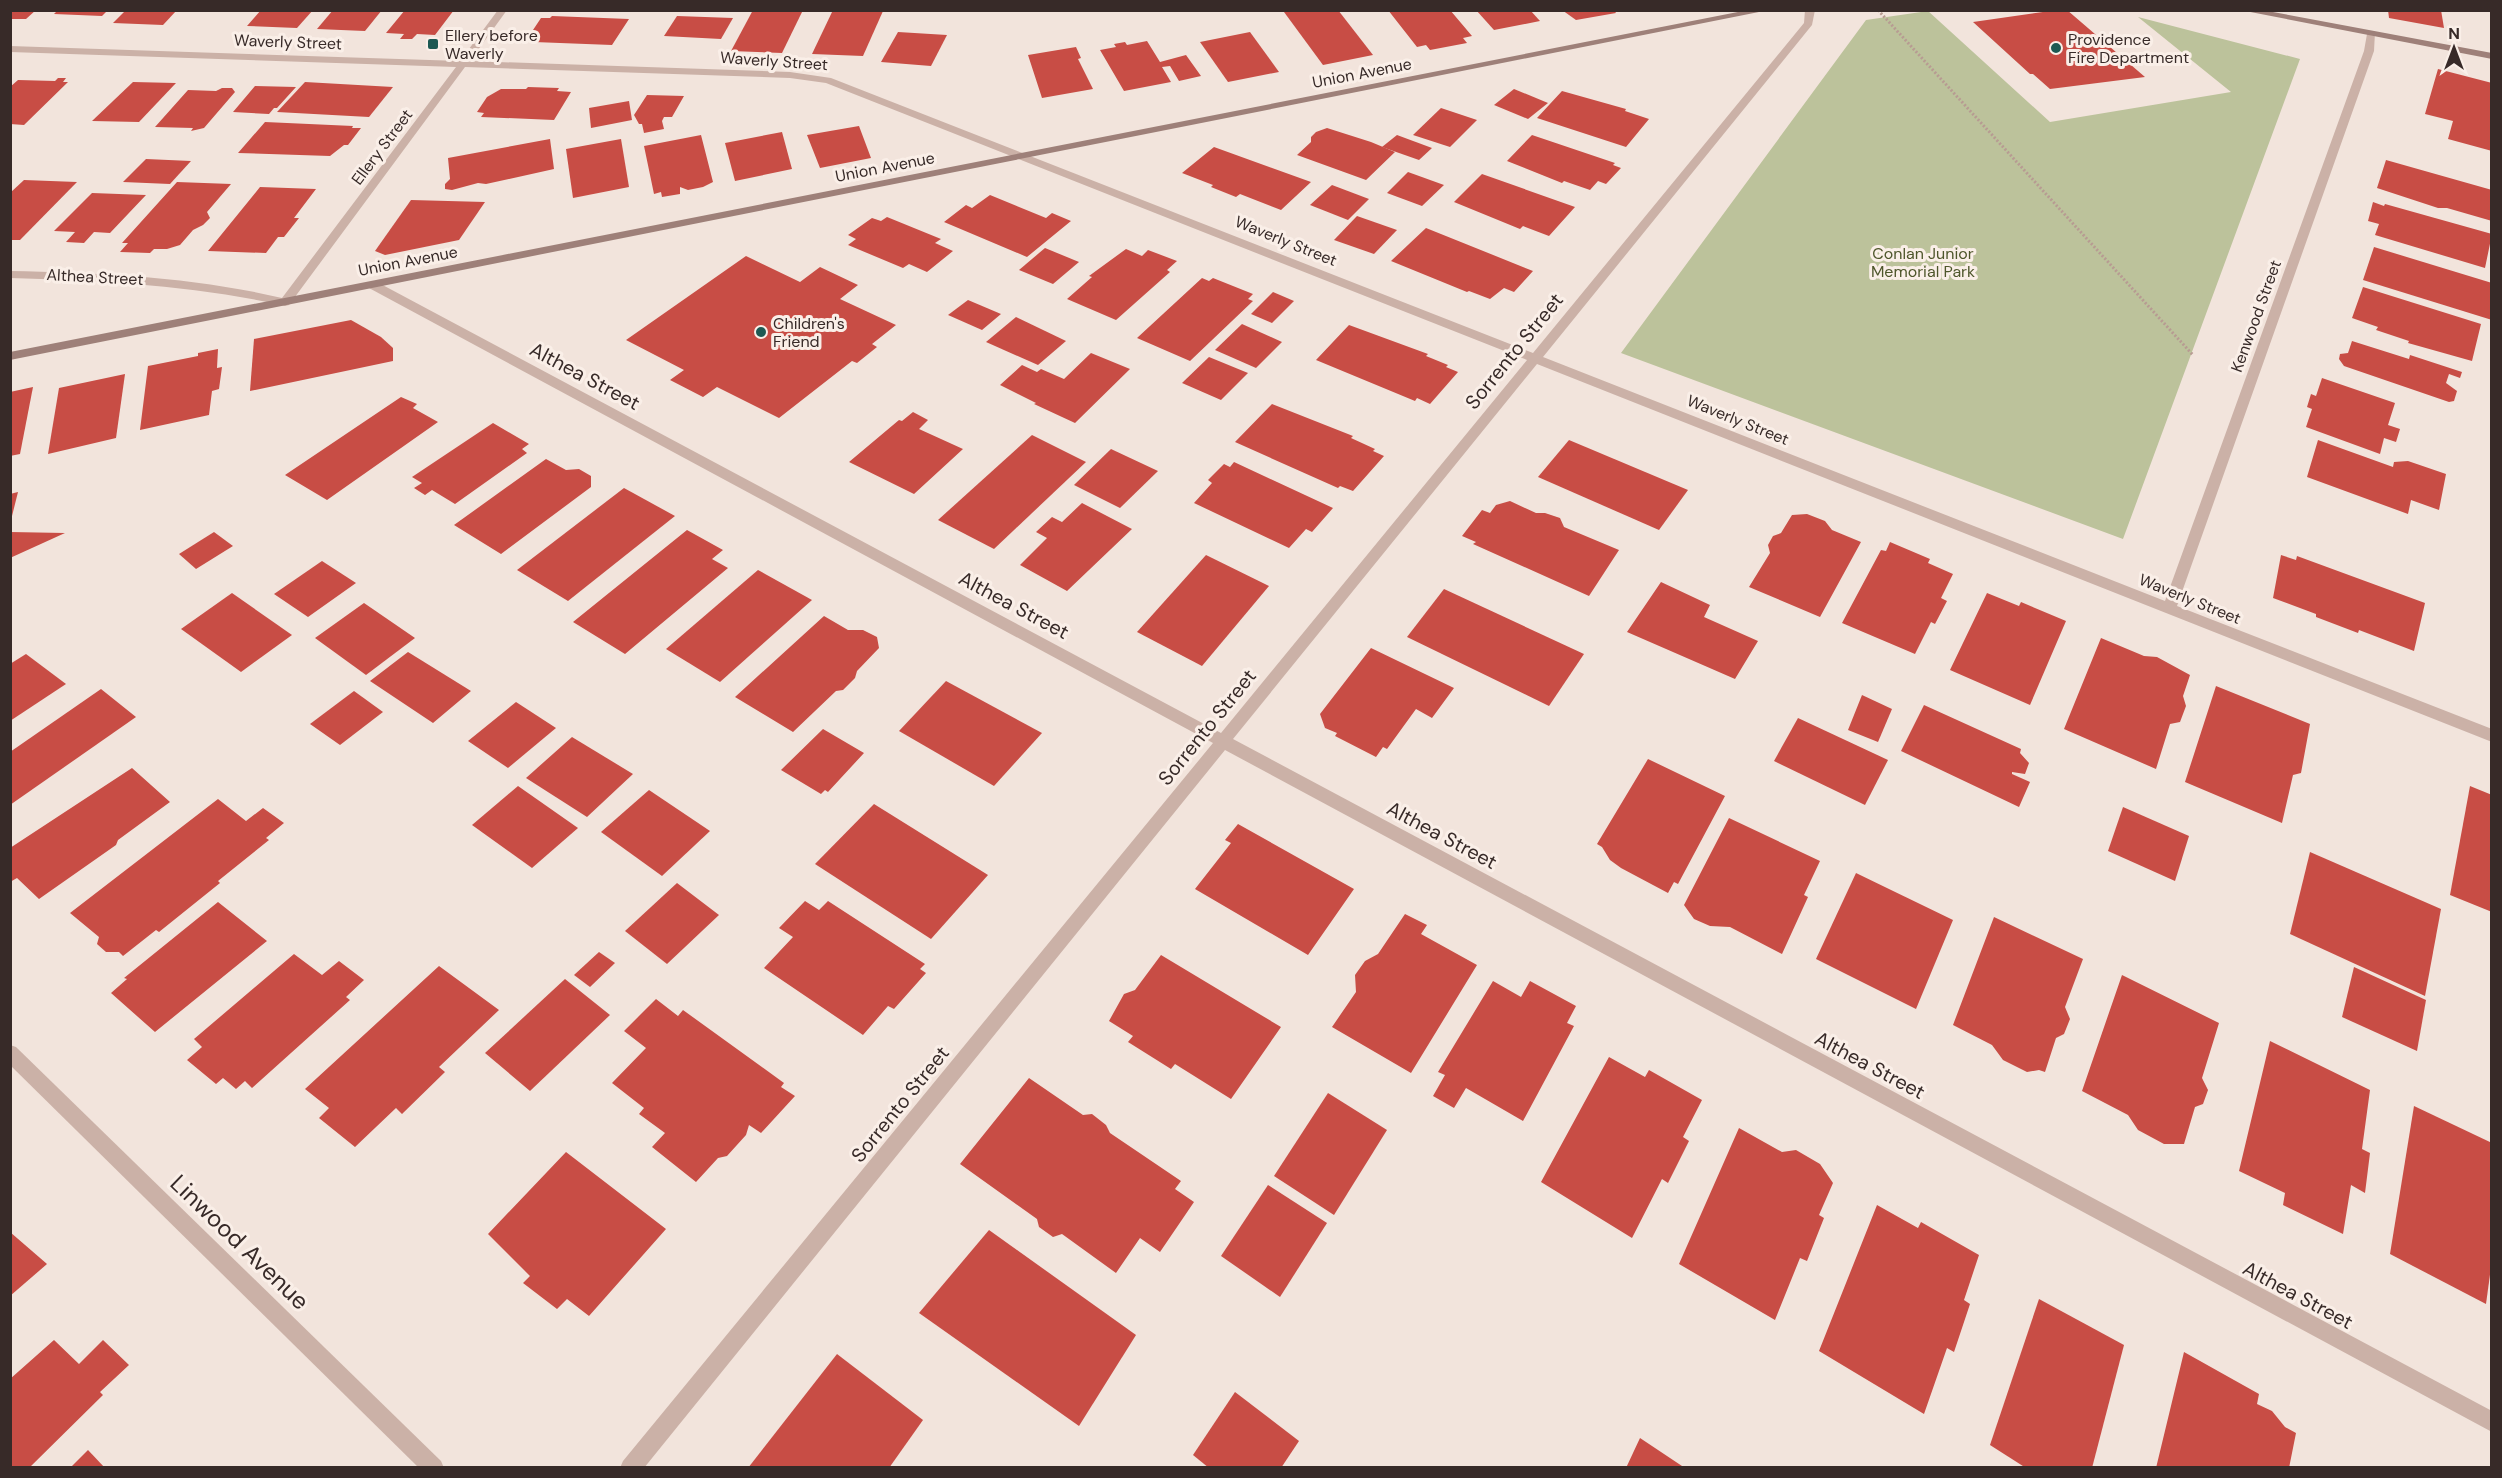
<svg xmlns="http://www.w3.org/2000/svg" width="2502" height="1478" font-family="'DM Sans',sans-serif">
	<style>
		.green { fill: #bcc29b }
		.building { fill: #c84d45 }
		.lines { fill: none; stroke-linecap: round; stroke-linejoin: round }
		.path { stroke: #b79b92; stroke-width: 3; stroke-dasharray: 2 2; stroke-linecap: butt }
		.street { fill: #cbb1a7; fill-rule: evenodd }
		.secondary { fill: #9e8079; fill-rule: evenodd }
		.poi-dot { fill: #1d5953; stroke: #faefe8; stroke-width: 2 }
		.labels { text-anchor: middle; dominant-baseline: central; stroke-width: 6; stroke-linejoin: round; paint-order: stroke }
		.far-poi-label { font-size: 16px; fill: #372a28; stroke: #faefe8; text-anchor: start }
		.far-street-label { font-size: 16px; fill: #372a28; stroke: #faefe8 }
		.far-park-label { font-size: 16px; fill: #4e562b; stroke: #faefe8 }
		.street-label { font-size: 20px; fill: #372a28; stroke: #faefe8 }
		.near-street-label { font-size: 24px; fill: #372a28; stroke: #faefe8 }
	</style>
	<rect width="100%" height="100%" fill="#f2e4dc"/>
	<path class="green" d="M1928 11 2050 122 2231 92 2138 17 2300 59 2123 539 1621 353 1866 20Z"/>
	<g class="building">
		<path d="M10 10H36L26 19H10Z"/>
		<path d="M58 10H108L102 16 54 14Z"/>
		<path d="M126 10H177L163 25 113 23Z"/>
		<path d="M261 10H313L297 28 247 26Z"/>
		<path d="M333 10H382L365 31 317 29Z"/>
		<path d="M405 10H454L435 35 417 34 412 39H400L404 34 386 33Z"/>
		<path d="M753 10H803L782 53 731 51Z"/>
		<path d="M833 10 883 11 863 56 812 54Z"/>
		<path d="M1291 10H1338L1373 55 1323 65 1284 12Z"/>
		<path d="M1388 10H1450L1472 36 1463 38 1467 43 1430 50 1426 45 1417 47Z"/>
		<path d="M1476 10H1530L1540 21 1494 30Z"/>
		<path d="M1562 10H1614L1616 13 1576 20Z"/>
		<path d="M2057 10H2067L2145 77 2050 89 2033 74H2030L1973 22Z"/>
		<path d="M2388 10H2441L2444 28 2389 18Z"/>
		<path d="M552 16 629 19 612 45 534 42 532 37 536 32 533 30 541 18H550Z"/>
		<path d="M677 16 733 18 721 39 664 36Z"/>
		<path d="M898 32 947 35 931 66 881 62Z"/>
		<path d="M1250 32 1279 72 1228 82 1200 42Z"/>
		<path d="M1147 41 1160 62 1186 55 1201 76 1179 81 1170 66 1162 67 1171 82 1124 91 1100 50 1116 47 1114 44 1125 42 1127 45Z"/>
		<path d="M1076 47 1081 58 1078 59 1093 89 1042 98 1028 55Z"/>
		<path d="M2438 69 2492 83V151L2448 139 2453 121 2425 114Z"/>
		<path d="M58 78H66L63 82H68L24 125 10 124V87L18 80 55 81Z"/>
		<path d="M133 82 176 83 139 122 92 121Z"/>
		<path d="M305 82 393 87 369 117 277 112Z"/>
		<path d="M255 86 296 87 277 108H274L269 114 233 112Z"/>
		<path d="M528 87 559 88 557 91 571 92 554 120 481 117 484 113 477 112 487 97 501 89H526Z"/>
		<path d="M222 88H232L235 92 204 128 191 131 193 128 155 127 188 90 216 91Z"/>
		<path d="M1514 89 1548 103 1528 119 1494 105Z"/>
		<path d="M1562 91 1626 109 1625 111 1649 119 1626 147 1537 118Z"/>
		<path d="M647 95 684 96 672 117H664L662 121 664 129 644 133 642 124H639L634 115Z"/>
		<path d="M629 101 632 120 591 128 589 108Z"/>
		<path d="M1441 108 1477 120 1450 147 1413 135Z"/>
		<path d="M265 122 353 126 352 128H361L348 145H344L330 156 238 153Z"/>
		<path d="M859 126 871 158 820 168 807 135Z"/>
		<path d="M1327 128 1371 142 1395 152 1366 180 1297 155 1311 142V137L1316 132Z"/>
		<path d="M782 132 792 169 735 181 725 143Z"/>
		<path d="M701 135 713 182 703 187 688 190 680 187V194L662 197 661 192 654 194 644 146Z"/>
		<path d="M1397 135 1432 148 1419 160 1382 147Z"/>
		<path d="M1532 135 1615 163 1613 165 1621 168 1606 184 1598 181 1590 190 1564 181 1562 183 1507 161Z"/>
		<path d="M550 139 554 169 486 184 478 183 452 190 445 189V184L450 179 448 158Z"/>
		<path d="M621 139 629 187 573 198 566 149Z"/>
		<path d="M1214 147 1311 182 1281 210 1240 194 1236 197 1211 187 1213 185 1182 173Z"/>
		<path d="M146 159 191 161 170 184 123 182Z"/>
		<path d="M2386 160 2492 190V221L2447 208H2438L2377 188Z"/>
		<path d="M1408 172 1444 185 1422 206 1387 193Z"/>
		<path d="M1482 174 1575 207 1549 236 1523 226 1520 229 1454 202Z"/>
		<path d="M24 180 77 182 20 240H10V193Z"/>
		<path d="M177 182 231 184 207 212 210 218 203 225 193 230 180 245 167 249H154L150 253 120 252 128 243H122Z"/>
		<path d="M1332 185 1369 199 1348 220 1310 205Z"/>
		<path d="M260 187 316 189 294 218H299L284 237H278L266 253 208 251Z"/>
		<path d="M92 193 146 195 110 233 94 232 84 243 66 242 75 232 54 231Z"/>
		<path d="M990 195 1046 218 1052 213 1071 221 1027 257 944 222 966 205 972 208Z"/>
		<path d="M411 200 485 202 459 240 385 255 375 251Z"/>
		<path d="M2373 202 2384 206 2385 204 2492 234 2485 268 2375 235 2379 224 2368 221Z"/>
		<path d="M1357 216 1397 230 1374 254 1334 240Z"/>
		<path d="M887 217 941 239 935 243 953 251 927 272 909 264 903 268 848 245 856 239 848 235 872 218 881 221Z"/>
		<path d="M1426 228 1533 271 1514 292 1504 288 1490 299 1469 291 1467 292 1391 261Z"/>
		<path d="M2374 247 2492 283V320L2363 280Z"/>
		<path d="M1045 248 1079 262 1053 284 1019 270Z"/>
		<path d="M1126 249 1142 256 1148 250 1177 261 1167 270 1170 272 1116 320 1067 299 1092 277 1089 276Z"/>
		<path d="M746 256 800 282 820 267 858 285 840 299 896 325 872 344 877 347 857 363 852 361 779 418 717 387 703 397 670 380 684 370 626 340Z"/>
		<path d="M1202 278 1209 281 1213 278 1253 294 1248 299 1253 301 1190 361 1137 338Z"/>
		<path d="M2363 287 2481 324 2472 361 2408 343 2409 341 2376 330 2378 327 2352 318Z"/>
		<path d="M1273 292 1294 301 1272 323 1251 314Z"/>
		<path d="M968 300 1001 314 982 330 948 315Z"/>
		<path d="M1016 317 1066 341 1038 365 986 342Z"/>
		<path d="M351 320 381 337 393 348V361L250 391 254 339Z"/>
		<path d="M1242 324 1282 342 1256 368 1215 350Z"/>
		<path d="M1349 325 1428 354 1426 356 1448 365 1446 367 1458 372 1430 404 1417 398 1415 401 1316 360Z"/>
		<path d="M2352 341 2409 359 2410 355 2462 372 2460 378 2449 374 2446 383 2457 391 2454 401 2449 402 2344 366 2339 359 2340 354 2348 353Z"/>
		<path d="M218 349 217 368 222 367 219 389 212 391 209 415 140 430 148 366 198 356V353Z"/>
		<path d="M1091 353 1130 369 1075 423 1034 404 1036 403 1000 385 1022 365 1037 372 1041 369 1064 379Z"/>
		<path d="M1209 357 1248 373 1221 400 1182 383Z"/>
		<path d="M125 374 116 438 48 454 59 388Z"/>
		<path d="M2322 378 2395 403 2388 425 2400 429 2396 442 2384 438 2380 454 2306 427 2312 409 2307 407 2311 394 2316 396Z"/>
		<path d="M33 387 20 454 10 456V392Z"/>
		<path d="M401 397 417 404 413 408 438 422 327 500 285 475Z"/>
		<path d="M1272 404 1353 436 1351 438 1375 449 1373 451 1384 456 1353 491 1340 486 1338 488 1235 442Z"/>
		<path d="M913 412 928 420 919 429 963 449 914 494 849 462 899 420 902 421Z"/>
		<path d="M493 423 529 444 522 449 527 453 455 504 432 490 425 495 414 488 422 483 412 477Z"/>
		<path d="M1032 435 1086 462 994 549 938 520Z"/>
		<path d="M1569 440 1688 490 1659 530 1538 477Z"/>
		<path d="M2318 440 2393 467 2394 462 2408 461 2446 474 2439 510 2411 500 2408 514 2307 477Z"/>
		<path d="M1111 449 1158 471 1120 508 1074 485Z"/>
		<path d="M546 459 566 470 579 469 591 476V487L501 554 454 525Z"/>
		<path d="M1234 462 1333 508 1312 532 1306 529 1289 548 1194 503 1212 483 1208 480 1224 464 1230 467Z"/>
		<path d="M624 488 675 516 568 601 517 570Z"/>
		<path d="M18 492 11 520H10V494Z"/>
		<path d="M1510 501 1536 513H1545L1560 518 1564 527 1619 550 1589 596 1473 544 1476 542 1462 536 1482 510 1490 513 1496 505Z"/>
		<path d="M1082 503 1132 529 1067 591 1020 565 1047 538 1036 532 1052 517 1062 522Z"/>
		<path d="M1807 514 1825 521 1832 530 1861 542 1820 617 1749 587 1770 553 1768 545 1773 536 1781 533 1792 515Z"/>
		<path d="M687 530 723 550 712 559 728 568 625 654 573 622Z"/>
		<path d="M10 532 65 533 10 558Z"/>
		<path d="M214 532 233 546 196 569 179 554Z"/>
		<path d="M1890 542 1930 559 1928 563 1953 574 1941 598 1947 601 1935 624 1931 622 1915 654 1842 623 1881 550 1886 551Z"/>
		<path d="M1206 555 1269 586 1202 666 1137 632Z"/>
		<path d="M2281 555 2296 560 2297 556 2425 603 2414 651 2359 630 2358 633 2316 617V614L2273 598Z"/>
		<path d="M322 561 356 583 308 617 274 594Z"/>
		<path d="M758 570 812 600 720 682 666 649Z"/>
		<path d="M1661 582 1710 605 1704 617 1758 641 1735 679 1627 632Z"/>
		<path d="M1444 589 1584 654 1549 706 1407 637Z"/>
		<path d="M232 593 292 635 241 672 181 629Z"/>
		<path d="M1987 593 2019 606 2021 602 2066 621 2030 705 1950 670Z"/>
		<path d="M364 603 415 638 366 675 315 638Z"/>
		<path d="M824 616 848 630H863L877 637 879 648 857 671 855 678 843 690 836 691 793 732 735 697Z"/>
		<path d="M2101 638 2144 656 2157 657 2190 675 2183 696 2186 706 2180 722 2170 724 2156 769 2064 729Z"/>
		<path d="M1371 648 1454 688 1432 718 1416 709 1387 749 1383 747 1376 757 1335 736 1337 733 1325 728 1320 714Z"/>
		<path d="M408 652 471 691 433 723 370 681Z"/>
		<path d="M26 654 66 684 10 721V664Z"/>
		<path d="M946 681 1042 733 994 786 899 731Z"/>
		<path d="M2216 686 2310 724 2301 773 2293 775 2282 823 2185 782Z"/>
		<path d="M101 689 136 717 10 805V752Z"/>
		<path d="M354 691 383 712 340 745 310 724Z"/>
		<path d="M1862 695 1892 709 1878 742 1848 730Z"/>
		<path d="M516 702 556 728 508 768 468 741Z"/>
		<path d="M1924 705 2021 749 2020 753 2029 763 2025 774 2012 772V774L2030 782 2019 807 1901 751Z"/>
		<path d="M1798 718 1888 760 1865 805 1774 761Z"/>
		<path d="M823 729 864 753 828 792 825 790 821 794 781 770Z"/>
		<path d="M572 737 633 774 587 817 526 778Z"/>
		<path d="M1648 759 1725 796 1678 884 1674 882 1668 893 1621 868 1610 860 1602 847 1597 844Z"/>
		<path d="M132 768 170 802 118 840 116 845 39 899 17 878 10 882V848Z"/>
		<path d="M518 786 578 828 532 868 472 825Z"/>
		<path d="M2470 786 2492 795V912L2450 895Z"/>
		<path d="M649 790 710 831 662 876 601 832Z"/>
		<path d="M218 799 246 821 263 808 284 823 266 838 269 840 218 881 220 883 159 932 156 930 123 956 119 952H106L97 944 99 937 70 913Z"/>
		<path d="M874 804 988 875 931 939 815 864Z"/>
		<path d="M2123 807 2189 836 2175 881 2108 851Z"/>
		<path d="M1729 818 1820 861 1804 895 1808 897 1782 954 1730 927 1710 926 1694 919 1684 905Z"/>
		<path d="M1238 824 1354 889 1308 955 1195 889 1231 843 1225 840Z"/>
		<path d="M2310 852 2441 909 2425 996 2290 934Z"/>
		<path d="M1856 873 1953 920 1916 1009 1816 959Z"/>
		<path d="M677 883 719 915 667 964 625 931Z"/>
		<path d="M805 901 819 910 828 901 925 964 920 969 926 973 894 1009 888 1006 863 1035 764 968 793 937 779 928Z"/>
		<path d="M218 902 267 941 155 1032 111 993 127 979 124 978Z"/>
		<path d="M1405 914 1427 925 1421 934 1477 965 1411 1073 1332 1027 1356 992 1355 975 1365 961 1378 954Z"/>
		<path d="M1994 917 2083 959 2065 1007 2070 1019 2064 1034 2056 1038 2045 1072 2039 1070 2027 1072 2003 1060 1992 1045 1953 1025Z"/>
		<path d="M599 952 615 963 590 987 574 975Z"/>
		<path d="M294 954 322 975 339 961 364 980 346 997 350 1000 252 1088 245 1081 236 1089 223 1078 216 1084 187 1060 202 1047 194 1039Z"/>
		<path d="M1161 955 1281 1027 1231 1099 1175 1064 1171 1069 1128 1042 1133 1036 1109 1021 1124 994 1135 990Z"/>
		<path d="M439 966 499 1010 439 1067 445 1072 402 1114 396 1108 355 1147 319 1118 329 1108 305 1089Z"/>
		<path d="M2354 967 2426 1000 2417 1051 2342 1017Z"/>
		<path d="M2122 975 2219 1023 2202 1078 2208 1090 2203 1104 2195 1107 2184 1144H2164L2138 1130 2128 1115 2082 1091Z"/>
		<path d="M565 979 610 1015 530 1091 485 1053Z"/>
		<path d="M1493 981 1521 997 1530 981 1576 1006 1567 1023 1574 1026 1523 1121 1466 1088 1454 1108 1433 1096 1445 1075 1438 1072Z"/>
		<path d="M656 999 678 1016 683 1010 784 1083 781 1087 795 1096 761 1133 749 1125 746 1135 727 1156 718 1158 696 1182 652 1147 665 1133 639 1114 644 1108 612 1083 646 1048 624 1031Z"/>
		<path d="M2270 1041 2370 1090 2362 1149 2370 1153 2365 1193 2351 1185 2343 1234 2283 1205 2285 1193 2239 1171Z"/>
		<path d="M1609 1057 1645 1077 1649 1070 1702 1100 1683 1137 1689 1141 1668 1183 1662 1179 1632 1238 1541 1182Z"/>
		<path d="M1029 1078 1083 1115 1092 1114 1106 1125 1110 1133 1181 1181 1175 1189 1194 1202 1160 1252 1140 1238 1116 1273 1062 1234 1053 1237 1039 1227 1037 1219 960 1164Z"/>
		<path d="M1328 1093 1387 1130 1334 1215 1274 1176Z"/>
		<path d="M2414 1106 2492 1143V1260L2486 1304 2390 1254Z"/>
		<path d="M1739 1128 1782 1152 1796 1150 1820 1164 1833 1183 1819 1215 1824 1218 1807 1261 1800 1258 1775 1320 1679 1264Z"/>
		<path d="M566 1152 666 1229 589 1316 567 1299 557 1309 523 1283 530 1276 488 1234Z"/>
		<path d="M1268 1185 1327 1223 1280 1297 1221 1256Z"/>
		<path d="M1877 1205 1918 1228 1921 1222 1979 1255 1964 1300 1970 1304 1954 1352 1947 1348 1924 1414 1819 1351Z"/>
		<path d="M989 1230 1136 1335 1079 1426 919 1313Z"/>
		<path d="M10 1232 47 1264 10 1296Z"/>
		<path d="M2039 1299 2124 1345 2092 1468H2026L1990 1445Z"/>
		<path d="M54 1340 79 1364 103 1340 129 1365 100 1392 103 1395 29 1468H10V1379Z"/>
		<path d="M2184 1352 2259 1394 2257 1404 2272 1411 2285 1427 2296 1433 2289 1468H2156Z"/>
		<path d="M837 1354 923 1420 889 1468H748Z"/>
		<path d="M1235 1392 1299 1441 1281 1468H1209L1193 1455Z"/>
		<path d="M1640 1438 1685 1468H1626Z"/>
		<path d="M88 1450 105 1468H70Z"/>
	</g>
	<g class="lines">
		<path class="path" d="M1878 10 2193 355"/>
		<g class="street">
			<path d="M498 10H507L470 61 790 72 831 78 1533 353 1804 23 1805 10H1815L1812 25 1543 357 2165 601 2364 51 2367 34 2375 32 2374 51 2177 606 2492 729V742L1537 364 1233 739 2492 1411V1432L1225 750 644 1468H620L623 1461 1213 743 369 288V282H377L1221 733 1527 360 826 83 790 78 465 67 289 305 285 306C194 285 103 281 10 278V271C102 273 193 277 282 298L456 67 10 52V46L460 61Z"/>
			<path d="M10 1045 16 1047 441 1461 444 1468H419L10 1065Z"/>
		</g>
		<g class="secondary">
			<path d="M1748 10H1769L10 360V352Z"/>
			<path d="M2240 10H2262L2492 53V59Z"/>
		</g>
	</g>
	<g class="poi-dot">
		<rect x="427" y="38" width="12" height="12" rx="3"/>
		<circle cx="2056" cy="48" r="6"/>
		<circle cx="761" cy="332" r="6"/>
	</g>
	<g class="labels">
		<g class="far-poi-label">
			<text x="445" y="35">Ellery before<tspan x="445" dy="18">Waverly</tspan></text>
			<text x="2068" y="39">Providence<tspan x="2068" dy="18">Fire Department</tspan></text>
			<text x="773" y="323">Children's<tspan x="773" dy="18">Friend</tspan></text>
		</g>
		<g class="far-street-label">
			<text transform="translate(288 42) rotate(2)">Waverly Street</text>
			<text transform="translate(774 61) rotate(4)">Waverly Street</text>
			<text transform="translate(1362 73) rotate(-11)">Union Avenue</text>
			<text transform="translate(382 147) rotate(-53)">Ellery Street</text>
			<text transform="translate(885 167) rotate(-11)">Union Avenue</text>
			<text transform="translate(1286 241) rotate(22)">Waverly Street</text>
			<text transform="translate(408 261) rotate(-11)">Union Avenue</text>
			<text transform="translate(95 277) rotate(3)">Althea Street</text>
			<text transform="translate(2256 316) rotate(-70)">Kenwood Street</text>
			<text transform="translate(1738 420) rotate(22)">Waverly Street</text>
			<text transform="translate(2190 599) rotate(22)">Waverly Street</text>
		</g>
		<g class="far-park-label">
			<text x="1923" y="253">Conlan Junior<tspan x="1923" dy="18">Memorial Park</tspan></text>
		</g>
		<g class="street-label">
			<text transform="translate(1514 351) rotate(-51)">Sorrento Street</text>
			<text transform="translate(585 376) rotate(28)">Althea Street</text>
			<text transform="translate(1014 605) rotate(28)">Althea Street</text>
			<text transform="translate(1207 727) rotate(-51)">Sorrento Street</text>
			<text transform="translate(1442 835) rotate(28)">Althea Street</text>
			<text transform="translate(1870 1065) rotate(28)">Althea Street</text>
			<text transform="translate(900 1104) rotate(-51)">Sorrento Street</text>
			<text transform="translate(2298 1295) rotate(28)">Althea Street</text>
		</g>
		<g class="near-street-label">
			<text transform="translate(240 1242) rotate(44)">Linwood Avenue</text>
		</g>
	</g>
	<rect width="2502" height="1478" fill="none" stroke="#372a28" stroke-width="24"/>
	<g transform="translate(2454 48)" stroke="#faefe8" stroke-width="4.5" paint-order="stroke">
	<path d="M0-4.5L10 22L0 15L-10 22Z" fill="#372a28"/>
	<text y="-9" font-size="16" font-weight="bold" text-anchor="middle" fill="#372a28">N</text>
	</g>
</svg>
